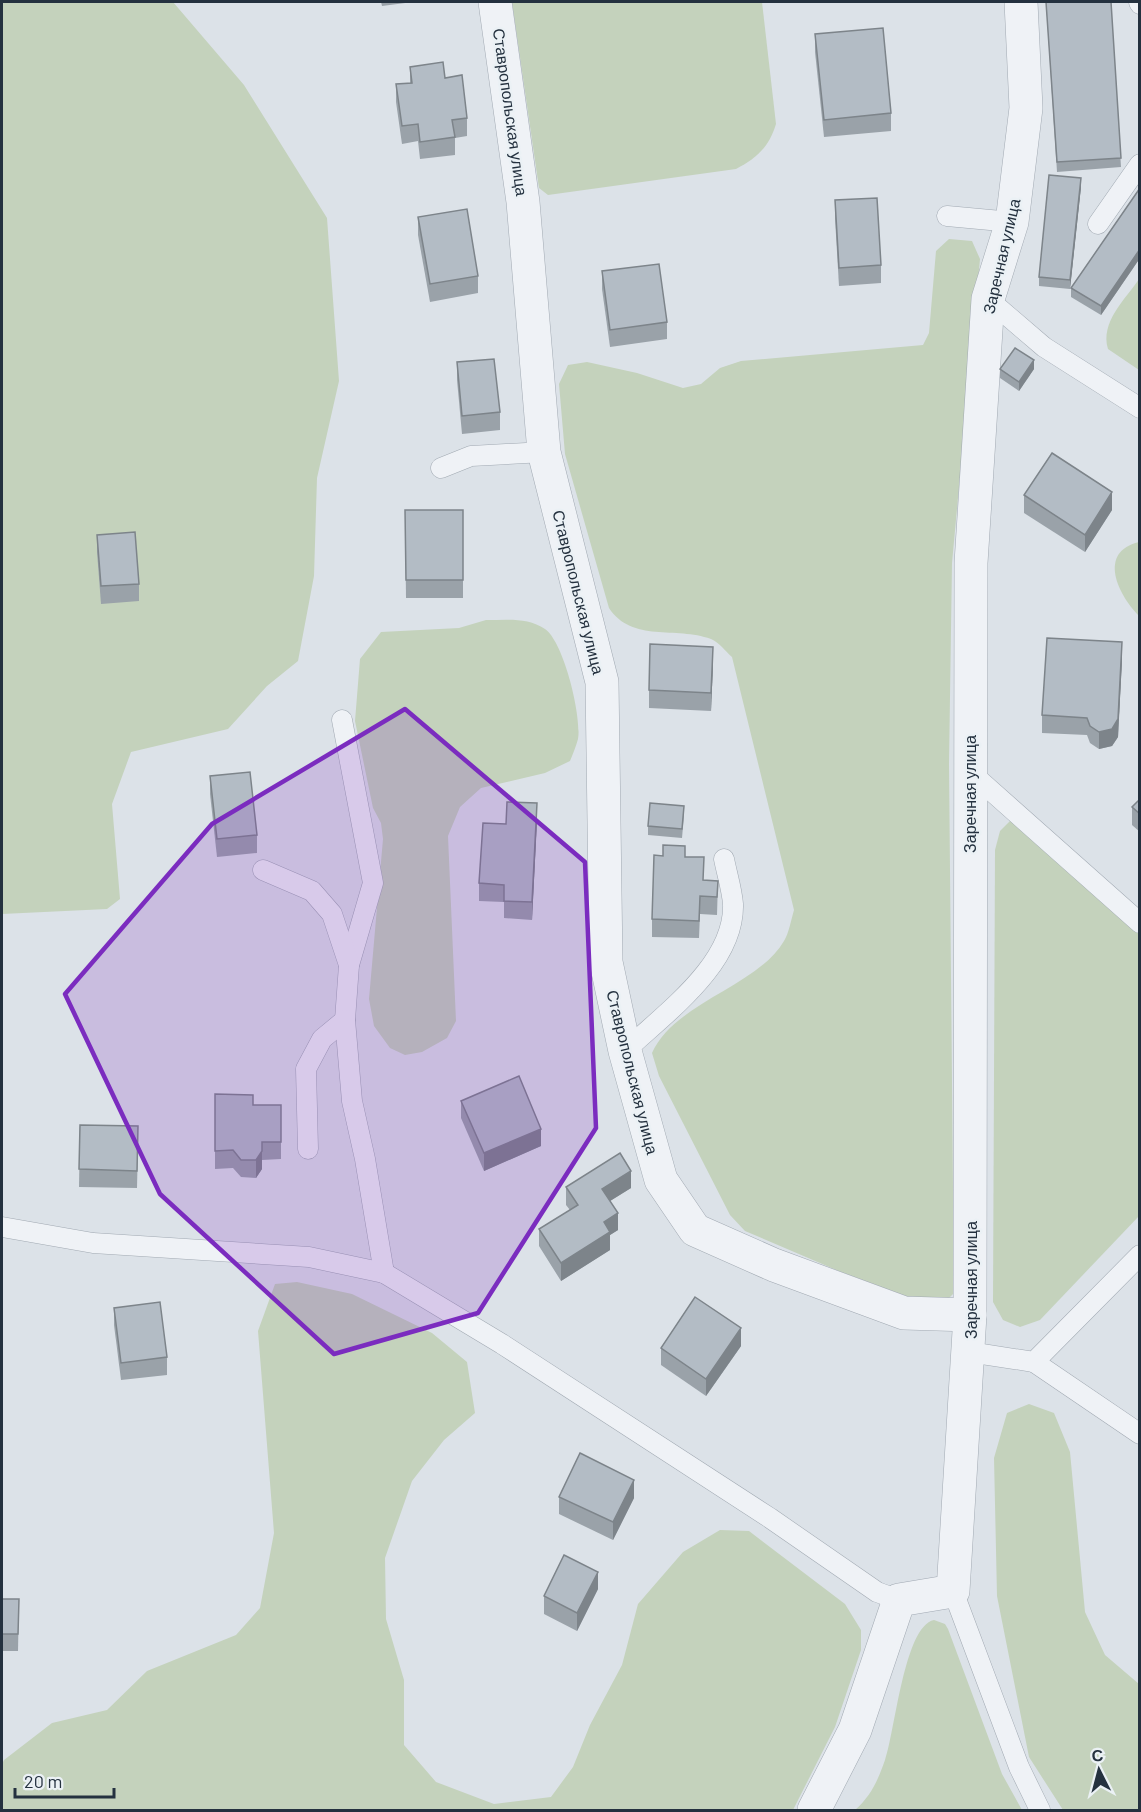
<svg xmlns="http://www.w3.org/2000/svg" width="1141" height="1812" font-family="Barlow,sans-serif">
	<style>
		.green { fill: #c4d2bc }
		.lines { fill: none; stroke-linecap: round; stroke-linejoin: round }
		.service-casing { stroke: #a1a9b2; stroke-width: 21 }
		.minor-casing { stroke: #a1a9b2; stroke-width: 34 }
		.service { stroke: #eff2f6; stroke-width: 20 }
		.minor { stroke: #eff2f6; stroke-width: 33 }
		.wall { fill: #9aa2a9 }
		.shaded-wall { fill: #7d848a }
		.building { fill: #b3bcc5; stroke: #7d848a; stroke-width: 1.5 }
		.marked { fill: #7b2cbf; fill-opacity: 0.2; stroke: #7b2cbf; stroke-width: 4.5; stroke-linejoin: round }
		.labels { text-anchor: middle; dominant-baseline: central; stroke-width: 5; stroke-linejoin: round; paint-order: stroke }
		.street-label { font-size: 16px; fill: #24313f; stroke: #ebf1f5 }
	</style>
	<rect width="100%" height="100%" fill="#dce2e8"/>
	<g class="green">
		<path d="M2 2H173L244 85 327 218 339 381 317 478 314 576 298 661 267 686 228 729 131 752 112 804 120 899 107 909 2 914Z"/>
		<path d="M512 2H762L776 124C769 147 757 158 736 169L548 195 539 188Z"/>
		<path d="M949 239 972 241 980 259 952 563 949 764 954 1293 947 1300 911 1298 841 1272 745 1231 730 1215 659 1076 652 1053C675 1002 757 987 784 941 789 933 791 920 794 910L732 657C726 652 719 642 711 639 676 626 632 643 609 608L565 454 559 384 568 365 587 362 637 373 683 388 701 384 720 368 741 361 923 345 929 333 936 251Z"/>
		<path d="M1139 279V370L1108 349C1100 322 1125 300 1139 279Z"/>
		<path d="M1139 542H1140L1139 616C1118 595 1097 552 1139 542Z"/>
		<path d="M486 620C506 620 528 617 545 629 564 642 582 717 578 739 576 746 573 754 570 761L545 773 481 788 460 807 448 836 456 1021 447 1038 422 1052 405 1055 390 1048 374 1026 369 999 383 839 381 823 373 808 355 721 360 659 381 632 459 628Z"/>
		<path d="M1011 820 1139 931 1140 1215 1040 1320 1020 1327 1003 1320 993 1302 995 850 1000 831Z"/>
		<path d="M297 1282 352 1294 432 1333 467 1362 475 1413 444 1440 412 1481 385 1558 386 1619 404 1680V1745L436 1782 494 1804 551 1797 573 1767 590 1725 622 1665 638 1604 683 1552 720 1530 749 1531 845 1604 861 1630V1650L835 1727 793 1810H2V1764L4 1760 52 1723 107 1710 147 1671 236 1635 260 1608 274 1533 258 1331 275 1284Z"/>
		<path d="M1029 1404 1054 1413 1070 1452 1085 1612 1105 1655 1139 1684V1810H1063L1029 1757 997 1596 994 1458 1007 1413Z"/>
		<path d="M934 1620 945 1624 948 1629 1002 1774 1022 1810H855C871 1796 878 1780 885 1760 895 1733 904 1626 934 1620Z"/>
	</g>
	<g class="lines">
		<defs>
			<g id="service">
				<path d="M1139 2 1140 4"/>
				<path d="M947 216 1012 222"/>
				<path d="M1098 224 1140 164"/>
				<path d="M988 299 1044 347 1140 408"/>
				<path d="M441 468 471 456 544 452"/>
				<path d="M342 720 373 883 349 965 345 1020 352 1101 365 1159 384 1273"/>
				<path d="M969 771 1140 923"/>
				<path d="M263 870 312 891 332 914 349 965"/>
				<path d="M625 1051C665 1013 735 964 733 904 732 890 727 874 724 859"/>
				<path d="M308 1149 306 1069 322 1039 345 1020"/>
				<path d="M2 1227 93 1243 309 1257 384 1273 502 1344 770 1518 877 1592 899 1600"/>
				<path d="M969 1352 1034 1362 1140 1255"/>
				<path d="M1034 1362 1140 1434"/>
				<path d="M953 1591 1019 1767 1040 1810"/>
			</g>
			<g id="minor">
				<path d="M495 2 523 202 544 452 602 682 606 962 625 1051 661 1180 695 1230 774 1265 904 1313 970 1315"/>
				<path d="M814 1810 855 1730 899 1600 953 1591 970 1315 971 563 988 299 1012 222 1026 108 1021 2"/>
			</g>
		</defs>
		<use href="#service" class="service-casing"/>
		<use href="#minor" class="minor-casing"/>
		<use href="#service" class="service"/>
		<use href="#minor" class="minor"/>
	</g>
	<g class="wall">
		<path d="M381 2H413L382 6Z"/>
		<path d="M1046 2H1111L1121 167 1057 172Z"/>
		<path d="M815 34 891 113V131L824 137 815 52Z"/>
		<path d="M410 67 445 78 467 118V136L455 138V155L420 159 418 141 402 144 396 102V84L410 83Z"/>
		<path d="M1081 187 1070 289 1039 286V277Z"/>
		<path d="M1140 188V258L1101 315 1071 297V288Z"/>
		<path d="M835 200 881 265V283L839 286 835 218Z"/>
		<path d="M418 217 478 276V293L430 302 418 235Z"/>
		<path d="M602 271 667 322V339L610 347 602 289Z"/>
		<path d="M457 362 500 412V430L462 434 457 380Z"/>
		<path d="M1000 369H1034L1019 391 1000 378Z"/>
		<path d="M1024 495 1112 510 1085 552 1024 513Z"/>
		<path d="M405 510H463V598H406Z"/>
		<path d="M97 535 139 584V601L101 604 97 552Z"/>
		<path d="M1122 660 1118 737 1112 746 1099 749 1090 743 1087 735 1042 733V715Z"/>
		<path d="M713 664 711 711 649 708V690Z"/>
		<path d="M210 776 257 835V853L217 857 210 794Z"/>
		<path d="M1140 799V832L1132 825V807Z"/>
		<path d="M684 815 682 838 648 835V826Z"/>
		<path d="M537 821 532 920 504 918V902L479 901V883L506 824Z"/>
		<path d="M685 857 703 880 718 881 717 915 700 914 699 938 652 937V919Z"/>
		<path d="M215 1094 253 1105H281V1159L262 1160V1169L256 1178 241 1177 233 1168 215 1169Z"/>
		<path d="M461 1101 541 1146 484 1171 461 1118Z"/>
		<path d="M80 1125 138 1143 137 1188 79 1187Z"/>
		<path d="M566 1187 631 1188 610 1201 618 1230 610 1235V1250L561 1281 539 1246V1229L570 1210 566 1205Z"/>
		<path d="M114 1308 167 1357V1375L121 1380 114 1325Z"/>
		<path d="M741 1346 706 1396 661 1365V1348Z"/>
		<path d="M559 1497 634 1498 613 1540 559 1514Z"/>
		<path d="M598 1589 577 1631 544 1614V1596Z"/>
		<path d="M2 1599H19L18 1651H2Z"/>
	</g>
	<g class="shaded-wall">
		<path d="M1081 178V187L1070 289V280Z"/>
		<path d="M1140 249V258L1101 315V306Z"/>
		<path d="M1034 360V369L1019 391V382Z"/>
		<path d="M1112 492V510L1085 552V535Z"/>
		<path d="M1122 642V660L1118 737 1112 746 1099 749V732Z"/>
		<path d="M713 647V664L711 711V693Z"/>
		<path d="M537 803V821L532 920V902Z"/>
		<path d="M541 1129V1146L484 1171V1153Z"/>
		<path d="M262 1142V1169L256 1178V1160Z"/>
		<path d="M631 1171V1188L602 1206V1189Z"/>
		<path d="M618 1213V1230L610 1235V1250L561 1281V1263L604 1222Z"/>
		<path d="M741 1328V1346L706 1396V1379Z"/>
		<path d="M634 1480V1498L613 1540V1522Z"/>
		<path d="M598 1572V1589L577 1631V1613Z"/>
	</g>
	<g class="building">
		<path d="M1046 2H1111L1121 158 1057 162Z"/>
		<path d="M883 28 891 113 824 120 815 34Z"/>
		<path d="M443 62 445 78 462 75 467 118 452 120 455 137 420 142 418 124 402 126 396 84 412 83 410 67Z"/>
		<path d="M1049 175 1081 178 1070 280 1039 277Z"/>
		<path d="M1140 188V249L1101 306 1071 288Z"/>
		<path d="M877 198 881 265 839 268 835 200Z"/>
		<path d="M467 209 478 276 430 284 418 217Z"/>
		<path d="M659 264 667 322 610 330 602 271Z"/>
		<path d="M1015 348 1034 360 1019 382 1000 369Z"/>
		<path d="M494 359 500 412 462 416 457 362Z"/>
		<path d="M1052 453 1112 492 1085 535 1024 495Z"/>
		<path d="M405 510H463V580H406Z"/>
		<path d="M135 532 139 584 101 586 97 535Z"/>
		<path d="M1047 638 1122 642 1118 719 1112 729 1099 732 1090 726 1087 718 1042 715Z"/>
		<path d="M650 644 713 647 711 693 649 690Z"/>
		<path d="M250 772 257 835 217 839 210 776Z"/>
		<path d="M1140 799V814L1132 807Z"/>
		<path d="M507 802 537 803 532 902 504 901V885L479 883 483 823 506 824Z"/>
		<path d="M650 803 684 806 682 829 648 826Z"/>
		<path d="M663 845 685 846V857H704L703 880 718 881 717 897 700 896 699 921 652 919 654 855 663 856Z"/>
		<path d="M519 1076 541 1129 484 1153 461 1101Z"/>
		<path d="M215 1094 253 1095V1105H281V1142H262V1151L256 1160H241L233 1150 215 1151Z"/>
		<path d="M80 1125 138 1126 137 1171 79 1169Z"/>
		<path d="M620 1153 631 1171 602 1189 618 1213 604 1222 610 1232 561 1263 539 1229 578 1205 566 1187Z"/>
		<path d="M695 1297 741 1328 706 1379 661 1348Z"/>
		<path d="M160 1302 167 1357 121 1363 114 1308Z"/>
		<path d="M580 1453 634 1480 613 1522 559 1497Z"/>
		<path d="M564 1555 598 1572 577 1613 544 1596Z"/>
		<path d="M2 1599H19L18 1634H2Z"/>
	</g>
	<path class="marked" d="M405 709 585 862 596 1128 478 1313 334 1354 160 1194 65 994 212 824Z"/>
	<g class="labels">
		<g class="street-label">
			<text transform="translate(511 112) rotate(82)">Ставропольская улица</text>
			<text transform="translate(1001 256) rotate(-77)">Заречная улица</text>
			<text transform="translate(579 592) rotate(76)">Ставропольская улица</text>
			<text transform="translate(969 794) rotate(-90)">Заречная улица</text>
			<text transform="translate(633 1072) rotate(76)">Ставропольская улица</text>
			<text transform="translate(970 1280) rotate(-90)">Заречная улица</text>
		</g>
	</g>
	<rect width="1141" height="1812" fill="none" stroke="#24313f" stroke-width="6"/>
	<g transform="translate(1099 1770) rotate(354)" stroke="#ebf1f5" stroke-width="4.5" paint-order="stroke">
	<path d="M0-4.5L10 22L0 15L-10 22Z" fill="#24313f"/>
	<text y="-9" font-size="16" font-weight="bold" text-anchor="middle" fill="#24313f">С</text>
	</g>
	<path d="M15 1788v9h99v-9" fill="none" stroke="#24313f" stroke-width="3"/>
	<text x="24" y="1788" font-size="18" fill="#24313f" stroke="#ebf1f5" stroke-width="4.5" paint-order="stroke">20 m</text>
</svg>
